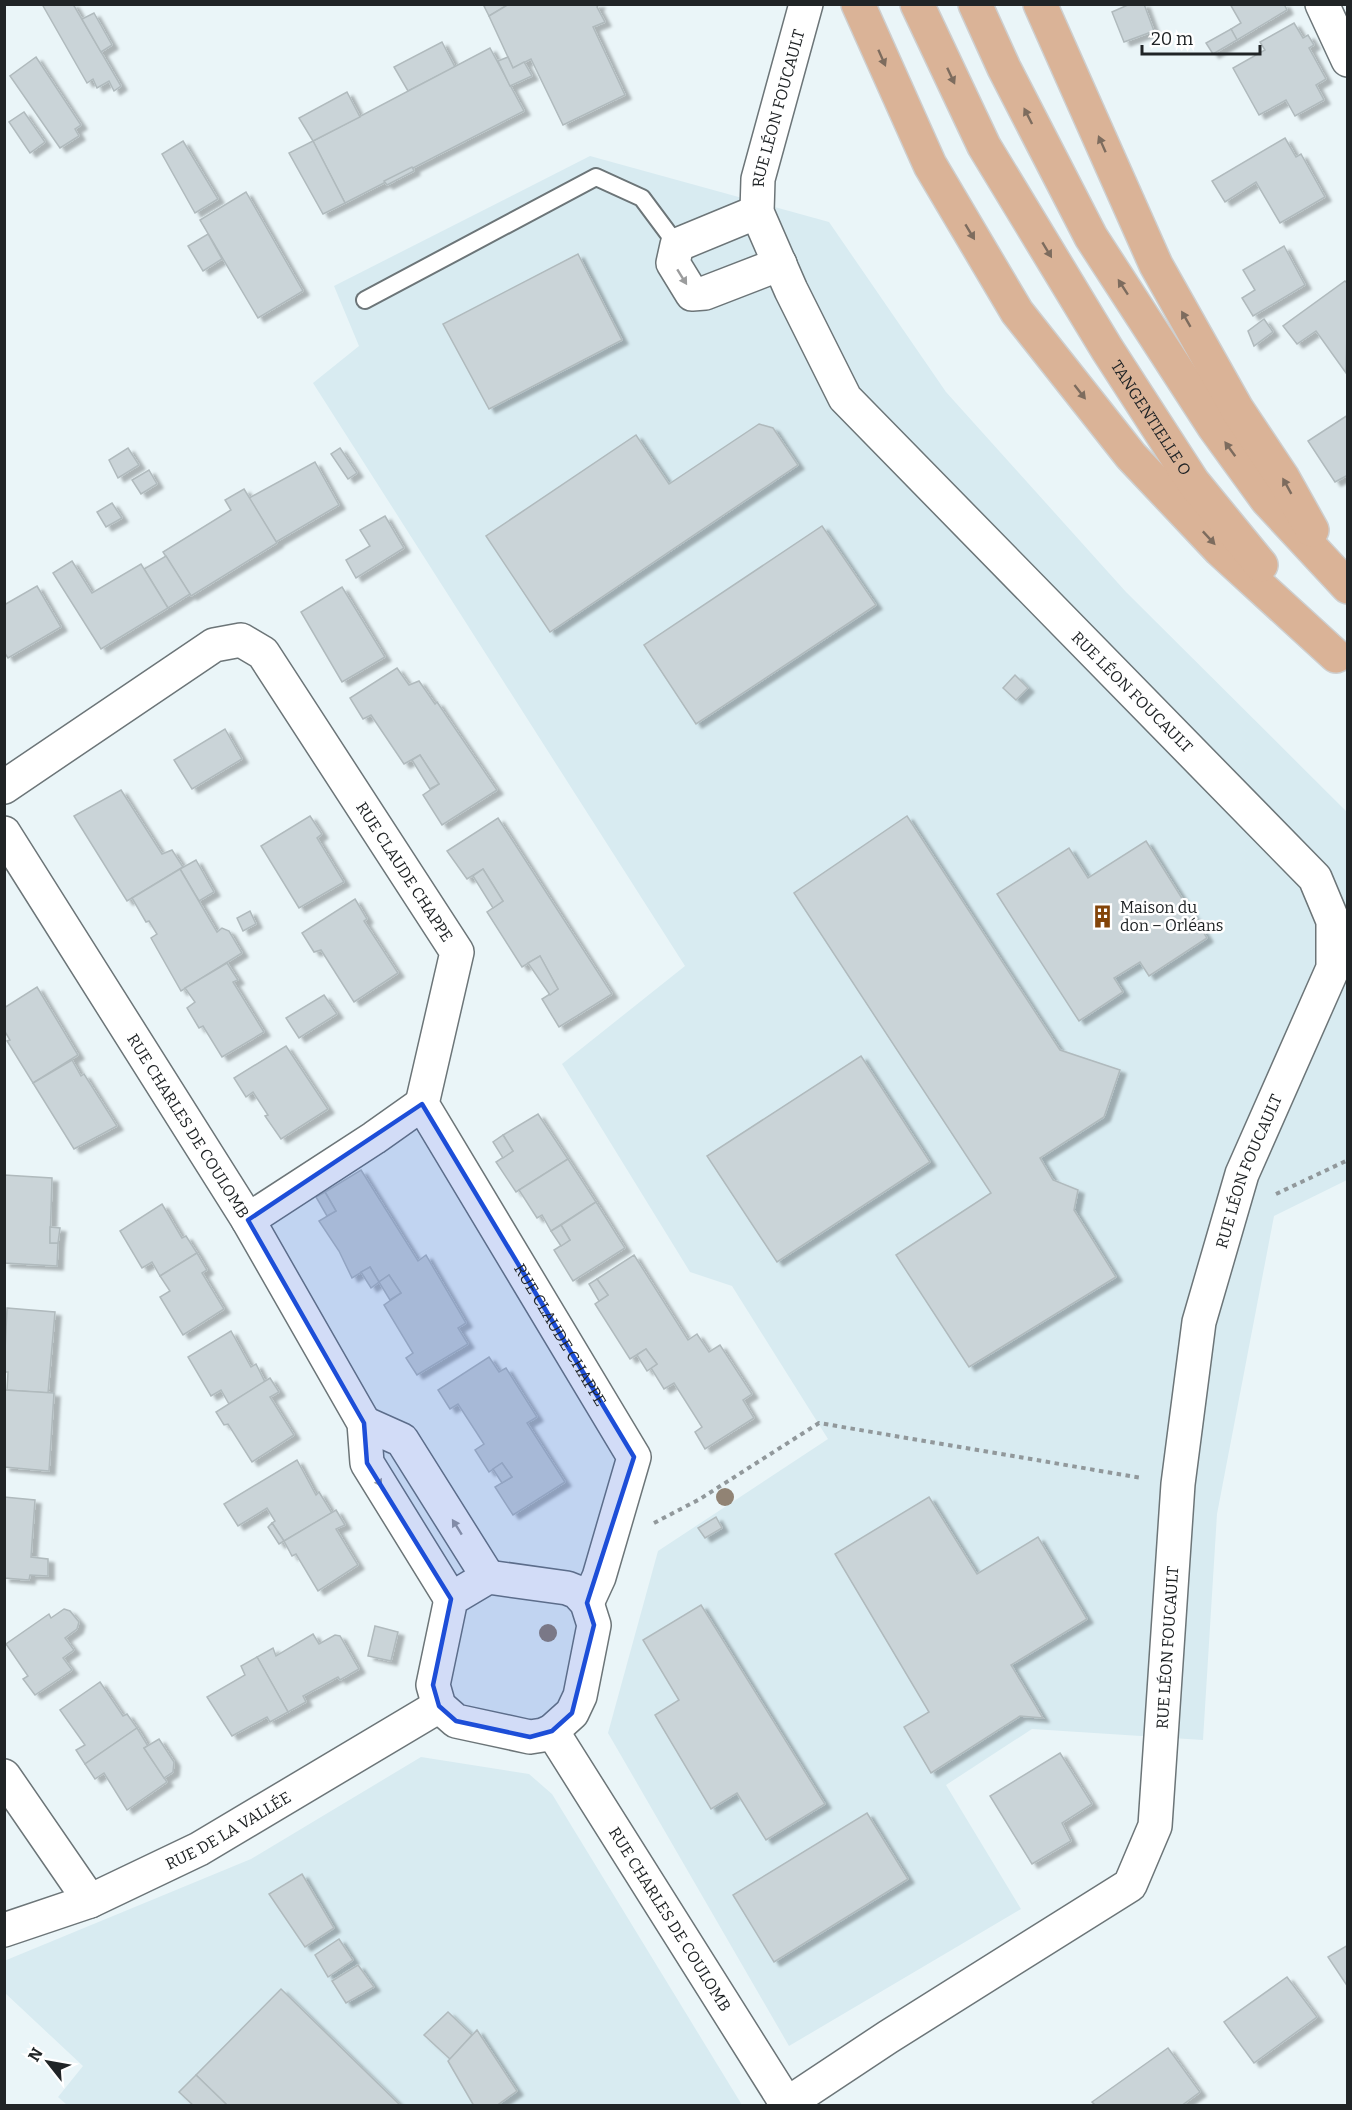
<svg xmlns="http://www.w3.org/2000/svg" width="1352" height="2110" font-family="Bitter,serif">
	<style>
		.built { fill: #d8ebf1 }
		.building { fill: #cad4d8; stroke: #b0babd; stroke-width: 1.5; filter: url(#shadow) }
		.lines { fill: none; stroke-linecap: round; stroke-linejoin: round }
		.service-casing { stroke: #6c7578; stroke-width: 20 }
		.minor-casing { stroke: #6c7578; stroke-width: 36 }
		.primary-casing { stroke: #cecfcf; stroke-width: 36 }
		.path { stroke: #91989b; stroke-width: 4; stroke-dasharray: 4.5 4.5; stroke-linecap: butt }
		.service { stroke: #fff; stroke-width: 16 }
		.minor { stroke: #fff; stroke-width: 33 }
		.primary { stroke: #dab397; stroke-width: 33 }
		.tree { fill: #918374 }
		.oneway { fill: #7d6c5e }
		.oneway2 { fill: #9b9c9d }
		.marked { fill: #1d4ed8; fill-opacity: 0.2; stroke: #1d4ed8; stroke-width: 4.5; stroke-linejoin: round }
		.labels { text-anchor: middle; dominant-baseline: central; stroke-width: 5; stroke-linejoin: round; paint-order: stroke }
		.street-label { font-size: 16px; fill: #202426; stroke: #fff }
		.poi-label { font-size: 16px; fill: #202426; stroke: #fff; text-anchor: start }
	</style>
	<defs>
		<filter id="shadow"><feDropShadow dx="6" dy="4" stdDeviation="1.5" flood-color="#0004"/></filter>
	</defs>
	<rect width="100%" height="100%" fill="#eaf5f8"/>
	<g class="built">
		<path d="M590 156 829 222 946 392 1126 592 1347 812V1180L1274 1216 1217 1514 1203 1740 1032 1729 946 1785 1021 1909 789 2046 608 1733 658 1551 828 1439 732 1286 690 1272 562 1064 685 966 313 383 359 346 334 286Z"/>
		<path d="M421 1757 529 1774 552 1794 742 2105H67L58 2097 83 2066 5 1993 4 1961 251 1859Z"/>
	</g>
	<g class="building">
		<path d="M42 4H73L121 86 114 91 109 81 97 88 93 79 87 83Z"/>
		<path d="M488 4H509L489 16 484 6Z"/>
		<path d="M509 4H599L597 7 605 22 593 27 625 95 563 125 531 59 513 68 489 16Z"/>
		<path d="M1130 4H1144L1154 31 1124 42 1112 12Z"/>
		<path d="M1230 4H1284L1287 10 1237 40 1231 29 1241 23Z"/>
		<path d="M94 13 112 45 101 52 82 19Z"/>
		<path d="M1294 23 1303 38 1308 35 1314 45 1309 48 1326 79 1316 85 1324 100 1295 116 1286 100 1259 115 1233 68 1265 50 1260 42Z"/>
		<path d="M1231 29 1237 40 1213 54 1206 43Z"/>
		<path d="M442 42 455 67 408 91 394 67Z"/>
		<path d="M490 48 524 111 345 203 313 141Z"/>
		<path d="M36 57 81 125 75 129 79 136 60 148 10 76Z"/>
		<path d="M508 57 513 68 524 62 532 76 510 86 498 61Z"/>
		<path d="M347 92 360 117 313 141 299 118Z"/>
		<path d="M24 112 45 142 30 153 9 122Z"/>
		<path d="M1285 138 1296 157 1301 154 1325 197 1280 223 1256 182 1225 202 1212 181Z"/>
		<path d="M183 141 218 199 195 213 162 154Z"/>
		<path d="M313 141 345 203 323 214 289 153Z"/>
		<path d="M412 167 414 171 387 185 384 181Z"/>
		<path d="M246 192 303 291 258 318 200 220Z"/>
		<path d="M208 234 222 259 203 271 188 246Z"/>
		<path d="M1284 246 1305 285 1253 316 1242 298 1255 290 1243 270Z"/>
		<path d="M578 254 622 340 489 409 443 324Z"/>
		<path d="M1345 281 1348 284 1346 373 1316 331 1297 344 1283 326Z"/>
		<path d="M1264 319 1273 332 1254 346 1248 331Z"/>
		<path d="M1348 415V475L1335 482 1308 441Z"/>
		<path d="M759 424 773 428 798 465 550 632 486 536 636 435 669 484Z"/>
		<path d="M128 448 139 465 118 478 109 460Z"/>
		<path d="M340 448 357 473 348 479 331 454Z"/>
		<path d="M315 462 339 505 276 542 249 498Z"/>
		<path d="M149 470 157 484 141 494 132 480Z"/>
		<path d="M244 489 277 543 191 596 163 552 231 510 225 500Z"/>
		<path d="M112 503 122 518 106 527 97 512Z"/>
		<path d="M385 516 404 548 356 578 346 560 370 546 360 530Z"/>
		<path d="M822 526 876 605 696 724 644 645Z"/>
		<path d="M166 556 190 594 168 608 144 569Z"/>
		<path d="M72 561 92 593 141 564 168 608 101 649 53 573Z"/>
		<path d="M37 586 61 627 8 658 4 652V605Z"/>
		<path d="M342 587 385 657 342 682 301 612Z"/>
		<path d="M397 668 409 685 419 681 435 704 437 702 497 790 442 825 423 795 439 784 420 755 404 764 371 715 363 719 350 698Z"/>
		<path d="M1015 675 1028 688 1016 700 1003 688Z"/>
		<path d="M225 729 242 759 192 789 174 760Z"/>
		<path d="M420 755 439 784 430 789 412 760Z"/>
		<path d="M121 790 162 854 172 850 183 867 127 901 74 816Z"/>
		<path d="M310 816 322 834 317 838 344 882 299 908 261 846Z"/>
		<path d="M907 816 1060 1050 1120 1070 1104 1117 1040 1158 1053 1180 1078 1190 1074 1210 1116 1277 969 1367 896 1255 991 1193 794 893Z"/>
		<path d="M498 818 612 994 559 1027 542 999 558 989 540 956 522 967 487 912 503 901 483 869 467 879 447 851Z"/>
		<path d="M1146 841 1207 938 1149 976 1140 962 1114 978 1123 992 1079 1021 997 894 1069 848 1088 878Z"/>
		<path d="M196 860 214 892 199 901 180 869Z"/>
		<path d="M180 869 217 932 222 928 229 931 242 953 181 991 151 938 157 934 149 921 146 922 132 898Z"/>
		<path d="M483 869 503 901 493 908 473 876Z"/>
		<path d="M355 899 367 919 364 921 398 973 354 1002 321 950 314 952 302 933Z"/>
		<path d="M250 911 256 924 243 931 237 918Z"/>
		<path d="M540 956 558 989 550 995 528 963Z"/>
		<path d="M227 963 238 980 233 982 264 1032 222 1057 203 1026 199 1028 187 1008 195 1002 185 988Z"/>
		<path d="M37 987 78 1055 33 1083 7 1041 10 1040 4 1030V1008Z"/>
		<path d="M324 995 337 1014 299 1038 286 1018Z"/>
		<path d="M286 1046 328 1109 281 1139 265 1116 268 1115 253 1092 246 1097 234 1078Z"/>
		<path d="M861 1056 930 1162 777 1262 707 1156Z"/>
		<path d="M72 1060 81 1076 84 1074 117 1126 74 1149 33 1083Z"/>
		<path d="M538 1114 568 1159 516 1192 496 1162 513 1151 503 1135Z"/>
		<path d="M503 1135 513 1151 503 1158 493 1142Z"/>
		<path d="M568 1159 596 1202 551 1231 542 1215 537 1218 519 1190Z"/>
		<path d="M361 1170 418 1261 426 1255 466 1323 458 1328 468 1344 417 1375 406 1358 413 1353 384 1305 401 1293 389 1275 379 1282 370 1267 352 1278 339 1251 319 1221 336 1211 325 1192Z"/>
		<path d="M4 1175 52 1178 50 1243H58L57 1266 4 1263Z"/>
		<path d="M325 1192 336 1211 327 1216 316 1197Z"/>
		<path d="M596 1202 625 1248 573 1281 554 1250 570 1240 561 1225Z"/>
		<path d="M162 1204 182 1238 186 1236 197 1253 160 1276 152 1262 142 1268 120 1231Z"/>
		<path d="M561 1225 570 1240 561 1246 551 1231Z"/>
		<path d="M50 1227 60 1228 58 1243H50Z"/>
		<path d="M197 1253 207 1270 202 1273 224 1309 183 1335 160 1297 170 1291 160 1276Z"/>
		<path d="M634 1255 688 1340 697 1334 709 1352 720 1345 752 1394 743 1400 754 1418 705 1449 695 1432 702 1427 674 1383 664 1389 651 1368 657 1364 646 1349 630 1359 595 1304 608 1295 597 1279Z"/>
		<path d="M370 1267 379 1282 371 1288 361 1272Z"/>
		<path d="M389 1275 401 1293 390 1300 379 1282Z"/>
		<path d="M597 1279 608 1295 599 1301 589 1284Z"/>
		<path d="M7 1308 55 1312 48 1393 7 1390 8 1372H4Z"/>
		<path d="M231 1331 251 1367 256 1364 265 1382 229 1404 221 1390 211 1396 188 1357Z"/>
		<path d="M646 1349 657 1364 647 1371 637 1355Z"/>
		<path d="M489 1357 499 1372 506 1368 537 1417 527 1423 565 1482 513 1515 495 1487 512 1477 502 1463 489 1472 475 1450 484 1444 458 1404 450 1409 438 1390Z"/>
		<path d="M270 1378 279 1392 270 1397 294 1435 252 1462 228 1424 224 1425 216 1412Z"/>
		<path d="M5 1390 54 1393 49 1471 4 1467Z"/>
		<path d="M297 1460 316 1495 319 1492 332 1513 284 1541 272 1523 275 1521 267 1508 238 1526 224 1504Z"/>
		<path d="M502 1463 512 1477 502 1483 493 1469Z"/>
		<path d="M4 1497 35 1500 31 1557 48 1559V1576L30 1575 29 1580 4 1578Z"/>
		<path d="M929 1497 977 1574 1038 1537 1087 1619 1011 1665 1043 1718 1020 1716 931 1773 904 1727 929 1712 835 1554Z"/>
		<path d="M336 1510 345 1525 336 1529 358 1565 318 1591 296 1554 292 1556 284 1541Z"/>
		<path d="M716 1517 722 1528 705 1538 698 1528Z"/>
		<path d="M272 1523 284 1541 279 1544 268 1527Z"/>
		<path d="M701 1605 825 1804 766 1840 737 1793 711 1809 655 1715 679 1700 643 1640Z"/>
		<path d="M64 1609 70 1611 79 1622 77 1629 65 1638 74 1650 63 1658 72 1670 35 1695 23 1679 28 1676 6 1644 49 1614 51 1618Z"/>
		<path d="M375 1626 398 1632 391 1661 368 1656Z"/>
		<path d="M313 1634 319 1644 335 1635 340 1636 359 1669 340 1680 338 1677 303 1696 306 1702 288 1712 257 1657 273 1648 276 1656Z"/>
		<path d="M257 1657 288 1712 270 1722 267 1717 232 1736 207 1697 245 1675 241 1666Z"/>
		<path d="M100 1682 123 1716 127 1714 137 1728 85 1764 76 1750 85 1745 60 1710Z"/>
		<path d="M137 1728 148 1746 144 1748 167 1782 127 1810 104 1773 95 1779 85 1764Z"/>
		<path d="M159 1739 174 1762 173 1772 164 1778 144 1748Z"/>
		<path d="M1060 1753 1092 1804 1062 1823 1071 1841 1032 1864 990 1796Z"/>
		<path d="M867 1813 908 1879 774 1962 733 1895Z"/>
		<path d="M302 1874 334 1928 305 1947 269 1894Z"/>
		<path d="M339 1939 353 1960 328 1977 315 1955Z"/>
		<path d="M1348 1945V1987L1328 1957Z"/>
		<path d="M358 1965 374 1987 346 2003 332 1981Z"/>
		<path d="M1287 1977 1317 2017 1254 2063 1224 2022Z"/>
		<path d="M281 1989 401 2106H228L196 2075Z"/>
		<path d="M448 2012 472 2035 450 2059 424 2035Z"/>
		<path d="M477 2030 517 2091 496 2106H474L448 2061Z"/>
		<path d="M1168 2048 1200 2092 1181 2106H1096L1092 2102Z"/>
		<path d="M196 2075 228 2106H194L179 2092Z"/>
	</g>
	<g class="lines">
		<defs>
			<path id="service" d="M365 300 596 177 642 198 677 245"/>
			<g id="minor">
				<path d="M1322 4 1348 60"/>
				<path d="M757 212 677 245 673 263 692 294 705 293 780 264"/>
				<path id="s1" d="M4 787 214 645 241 640 263 653 457 952 422 1104 634 1457 599 1577 587 1603"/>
				<path id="s2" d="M4 833 248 1220 364 1423 367 1463 451 1599"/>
				<path d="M248 1220 374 1138 422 1104"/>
				<path d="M364 1423 402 1440 488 1577"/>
				<path d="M488 1577 567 1588 577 1592 587 1603 594 1625 580 1696 572 1713 552 1731 543 1735 530 1737 456 1721 439 1706 433 1685 451 1599Z"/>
				<path id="s3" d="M552 1731 788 2106"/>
				<path d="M4 1776 90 1901"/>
				<path id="s4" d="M4 1930 90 1901 199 1849 439 1706"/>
				<path id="s5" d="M787 2104 888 2037 1130 1885 1155 1826 1178 1484 1199 1322 1242 1174 1333 968V921L1315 878 845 398 791 290 757 212 758 179 806 4"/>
			</g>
			<g id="primary">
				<path d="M858 4 930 165 1017 312 1131 456 1220 550 1336 656"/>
				<path id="s6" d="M917 4 984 146 1107 349 1193 482 1261 565"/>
				<path d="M975 4 1004 68 1091 237 1214 427 1267 500 1348 587"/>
				<path d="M1040 4 1156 265 1237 409 1283 478 1312 530"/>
			</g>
		</defs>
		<use href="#service" class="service-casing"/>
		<use href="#minor" class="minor-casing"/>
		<use href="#primary" class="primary-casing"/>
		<g class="path">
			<path d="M1276 1194 1348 1160"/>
			<path d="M654 1523 700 1499 819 1423 1142 1478"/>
		</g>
		<use href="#service" class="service"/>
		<use href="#minor" class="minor"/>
		<use href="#primary" class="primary"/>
	</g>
	<g class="tree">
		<circle cx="725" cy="1497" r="9"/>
		<circle cx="548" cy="1633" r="9"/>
	</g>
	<defs><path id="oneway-solid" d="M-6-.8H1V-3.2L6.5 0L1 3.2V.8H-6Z" transform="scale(1.5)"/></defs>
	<g class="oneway">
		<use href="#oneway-solid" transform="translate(882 58) rotate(66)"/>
		<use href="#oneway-solid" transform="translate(951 76) rotate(65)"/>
		<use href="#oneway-solid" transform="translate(1028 116) rotate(-117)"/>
		<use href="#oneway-solid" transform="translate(1102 144) rotate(-114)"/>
		<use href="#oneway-solid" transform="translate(970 232) rotate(59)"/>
		<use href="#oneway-solid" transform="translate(1047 250) rotate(59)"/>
		<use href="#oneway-solid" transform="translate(1123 287) rotate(-123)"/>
		<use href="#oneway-solid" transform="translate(1186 319) rotate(-120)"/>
		<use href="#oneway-solid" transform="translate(1080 392) rotate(52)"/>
		<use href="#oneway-solid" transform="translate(1230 449) rotate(-126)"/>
		<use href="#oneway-solid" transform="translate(1287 486) rotate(-119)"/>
		<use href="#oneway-solid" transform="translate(1209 538) rotate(47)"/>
	</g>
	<g class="oneway2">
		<use href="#oneway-solid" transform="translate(682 277) rotate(58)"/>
		<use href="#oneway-solid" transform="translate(377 1479) rotate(58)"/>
		<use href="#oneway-solid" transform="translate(457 1527) rotate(-122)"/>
	</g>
	<path class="marked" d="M422 1104 634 1457 587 1603 594 1625 572 1713 552 1731 530 1737 456 1721 439 1706 433 1685 451 1599 367 1463 364 1423 248 1220Z"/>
	<defs>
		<symbol id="building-bare" viewBox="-9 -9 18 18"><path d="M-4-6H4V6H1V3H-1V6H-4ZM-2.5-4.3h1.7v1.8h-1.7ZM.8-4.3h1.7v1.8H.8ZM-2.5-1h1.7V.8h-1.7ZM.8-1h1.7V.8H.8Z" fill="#834409" stroke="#fff" stroke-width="2.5" paint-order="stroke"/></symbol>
	</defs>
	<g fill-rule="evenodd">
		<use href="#building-bare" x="1086" y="900" width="33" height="33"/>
	</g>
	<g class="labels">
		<g class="street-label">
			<text stroke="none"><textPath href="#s5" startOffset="2434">RUE LÉON FOUCAULT</textPath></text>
			<text stroke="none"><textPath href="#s6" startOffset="476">TANGENTIELLE O</textPath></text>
			<text transform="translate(1132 692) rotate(45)">RUE LÉON FOUCAULT</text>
			<text stroke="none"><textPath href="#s1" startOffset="567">RUE CLAUDE CHAPPE</textPath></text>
			<text stroke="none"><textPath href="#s2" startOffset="346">RUE CHARLES DE COULOMB</textPath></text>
			<text stroke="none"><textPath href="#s5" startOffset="1136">RUE LÉON FOUCAULT</textPath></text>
			<text stroke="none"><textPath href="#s1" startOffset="1088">RUE CLAUDE CHAPPE</textPath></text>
			<text stroke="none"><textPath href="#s5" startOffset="650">RUE LÉON FOUCAULT</textPath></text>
			<text stroke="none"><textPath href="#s4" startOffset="246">RUE DE LA VALLÉE</textPath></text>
			<text stroke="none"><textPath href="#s3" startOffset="222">RUE CHARLES DE COULOMB</textPath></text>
		</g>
		<g class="poi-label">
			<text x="1120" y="907">Maison du<tspan x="1120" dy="18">don – Orléans</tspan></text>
		</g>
	</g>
	<rect width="1352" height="2110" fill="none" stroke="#202426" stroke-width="12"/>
	<g transform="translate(48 2062) rotate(301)" stroke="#ffffff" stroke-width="4.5" paint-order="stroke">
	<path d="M0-4.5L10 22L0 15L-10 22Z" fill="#202426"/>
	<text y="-9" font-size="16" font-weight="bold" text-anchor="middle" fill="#202426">N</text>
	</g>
	<path d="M1142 45v9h118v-9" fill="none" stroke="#202426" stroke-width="3"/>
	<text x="1151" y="45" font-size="18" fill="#202426" stroke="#ffffff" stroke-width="4.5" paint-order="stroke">20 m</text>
</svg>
